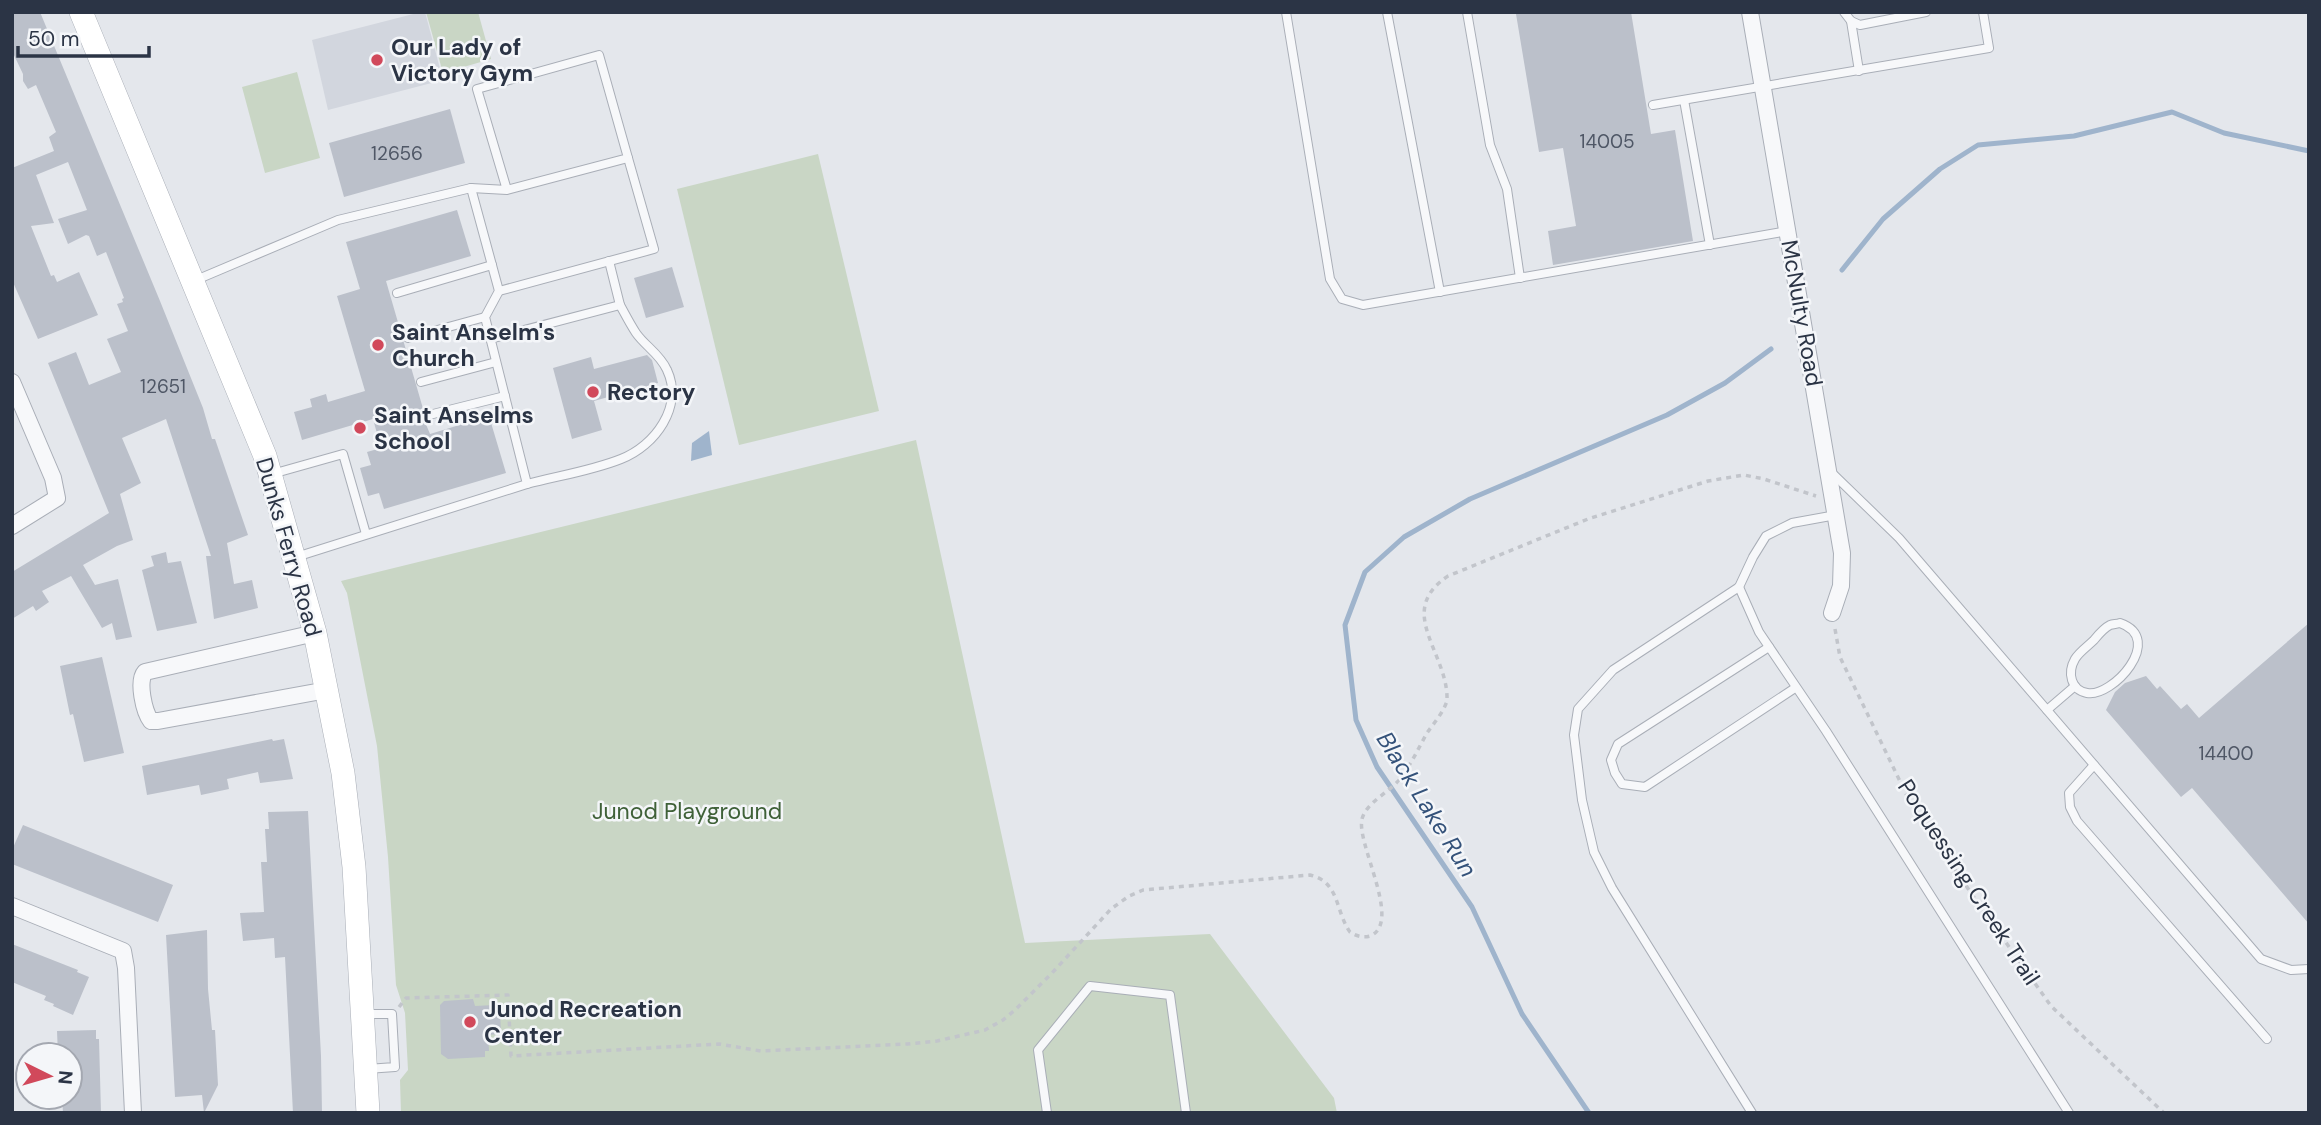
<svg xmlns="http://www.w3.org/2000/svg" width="2321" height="1125" font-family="'DM Sans',sans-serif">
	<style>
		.built { fill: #d2d6de }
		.green { fill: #c9d6c5 }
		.water { fill: #9fb4cc }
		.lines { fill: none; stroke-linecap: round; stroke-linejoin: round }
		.stream { stroke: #9fb4cc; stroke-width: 5 }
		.building { fill: #bbc0ca }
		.lane-casing { stroke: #a9aeb7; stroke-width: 10 }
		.street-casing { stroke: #a9aeb7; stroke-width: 18 }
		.secondary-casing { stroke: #a9aeb7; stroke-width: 24 }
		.path { stroke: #c2c5cb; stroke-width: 3.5; stroke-dasharray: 5 5; stroke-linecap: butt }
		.lane { stroke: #f7f8fa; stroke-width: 8 }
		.street { stroke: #f7f8fa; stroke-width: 16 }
		.secondary { stroke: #fff; stroke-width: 23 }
		.poi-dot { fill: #d1495b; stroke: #f4f6f9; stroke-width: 2.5 }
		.labels { text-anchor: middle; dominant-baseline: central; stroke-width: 5; stroke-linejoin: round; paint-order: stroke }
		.number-label { font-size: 19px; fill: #4f5766 }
		.poi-label { font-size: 23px; font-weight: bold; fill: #2b3445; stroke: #f4f6f9; text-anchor: start }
		.street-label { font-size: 23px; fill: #2b3445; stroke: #f4f6f9 }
		.park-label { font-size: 23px; fill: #3f6138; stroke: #f4f6f9 }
		.water-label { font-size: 24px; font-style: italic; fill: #34527a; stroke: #f4f6f9 }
	</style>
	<rect width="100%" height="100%" fill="#e4e7ec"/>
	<path class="built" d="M421 12H425L443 80 328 110 312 40Z"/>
	<g class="green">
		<path d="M426 12H478L491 59 443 73Z"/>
		<path d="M297 72 320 158 265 173 242 87Z"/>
		<path d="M818 154 879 411 739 445 677 189Z"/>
		<path d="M916 440 1025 943 1210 934 1334 1098 1337 1113H401L400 1080 408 1070 405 1013 396 985 388 857 377 746 347 593 341 581Z"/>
	</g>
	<path class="water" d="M709 431 712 455 691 461 692 443Z"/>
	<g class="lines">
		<g class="stream">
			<path d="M1842 270 1883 219 1940 169 1978 145 2074 136 2172 112 2224 133 2309 151"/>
			<path d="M1589 1113 1522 1014 1472 907 1377 767 1356 720 1345 625 1365 572 1404 537 1470 499 1667 415 1725 383 1771 349"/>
		</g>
	</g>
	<g class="building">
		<path d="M12 12H40L160 301 203 408 212 439H215L248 535 227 543 234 584 252 580 258 608 214 619 206 556H211L166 419 122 438 141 483 120 494 133 540 117 546 83 565 95 585 118 579 132 637 116 640 112 623 102 628 71 576 42 591 49 602 36 611 33 606 12 619V572L109 513 48 363 76 352 89 385 121 372 107 339 128 331 117 304 123 302 122 299 124 298 106 252 97 256 89 236 86 235 68 244 58 219 87 210 68 162 36 175 54 223 31 226 51 276 54 275 57 282 79 272 98 315 38 339 12 280V168L54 151 49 137 56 132 36 85 28 89 23 81V74L12 51Z"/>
		<path d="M1526 12H1631L1651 134 1675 130 1693 241 1553 265 1548 231 1576 226 1563 148 1539 152 1516 14Z"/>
		<path d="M450 109 465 163 344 197 329 143Z"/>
		<path d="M457 210 471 256 386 281 424 412 423 417 430 434 489 416 506 473 384 509 379 493 368 496 360 468 371 465 367 452 381 448 373 419 302 440 294 412 312 407 310 399 326 394 328 402 365 391 337 296 360 289 346 242Z"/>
		<path d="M672 267 684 307 646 318 634 278Z"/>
		<path d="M647 355 652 360 658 383 594 401 602 430 572 439 553 368 591 357 594 369Z"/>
		<path d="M166 552 168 563 181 561 197 623 157 631 142 570 154 566 151 556Z"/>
		<path d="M2309 623V924L2192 788 2181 797 2106 710 2115 692 2125 683 2146 676 2157 689 2160 686 2181 709 2187 704 2199 718Z"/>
		<path d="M102 657 124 753 84 762 73 714 70 715 60 666Z"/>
		<path d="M272 739 273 741 284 739 293 779 260 783 258 772 227 779 229 789 201 795 199 785 147 795 142 766Z"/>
		<path d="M308 811 321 1056 322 1113H293L285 957 275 958 274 938 243 941 240 913 264 912 261 862H267L265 829H269L268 812Z"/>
		<path d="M23 825 173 885 158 922 12 864V850Z"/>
		<path d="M207 930 208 989 212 1030H215L218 1085 204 1113 202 1095 175 1097 166 935Z"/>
		<path d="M12 944 78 970 77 972 89 977 73 1015 53 1006 54 1004 44 1000 46 996 12 982Z"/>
		<path d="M473 999 475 1006 494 1005 500 1010 501 1034 488 1035 489 1051H485V1057L448 1059 441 1054 440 1005 444 1001Z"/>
		<path d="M96 1030V1039H99L101 1113H63L62 1097H70V1055H58L57 1031Z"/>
	</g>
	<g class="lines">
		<defs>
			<g id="lane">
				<path d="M1286 12 1330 279 1342 299 1363 305 1788 231"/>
				<path d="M1387 12 1440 292"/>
				<path d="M1467 12 1490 145 1507 189 1520 278"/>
				<path d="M1844 12 1851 21 1860 25 1926 12"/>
				<path d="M1851 21 1859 71"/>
				<path d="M1684 100 1710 245"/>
				<path d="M1653 105 1989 48 1983 12"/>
				<path d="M471 188 507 190 628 158 599 55 477 89 507 190"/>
				<path d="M196 280 338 220 471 188 499 291 485 317 527 484 296 557"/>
				<path d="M499 291 654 249 628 158"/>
				<path d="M397 293 492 265"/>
				<path d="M408 338 485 317"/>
				<path d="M490 339 620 305 609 261"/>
				<path d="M421 382 496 362"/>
				<path d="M429 415 505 396"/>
				<path d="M1831 472 1899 538 2261 959 2291 970 2309 969"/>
				<path d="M272 474 343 454 366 534"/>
				<path d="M527 484C557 476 591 471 621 459 655 446 684 406 667 370 660 354 645 346 636 333 630 324 625 314 620 305"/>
				<path d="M1739 587 1759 632 1826 731 2069 1113"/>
				<path d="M2120 623C2166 639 2112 698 2087 693 2071 690 2067 673 2075 659 2079 652 2088 646 2094 640 2098 635 2104 628 2110 625 2113 624 2117 624 2120 623Z"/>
				<path d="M1769 647 1618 744 1611 760 1615 773 1622 784 1645 787 1795 688"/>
				<path d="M2047 710 2075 686"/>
				<path d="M2094 765 2069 793 2070 807 2077 821 2267 1039"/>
				<path d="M364 1014H392L395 1067 367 1069"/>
				<path d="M1047 1113 1038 1050 1090 986 1170 995 1186 1113"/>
				<path d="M1752 1113 1612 888 1594 852 1582 800 1574 735 1578 709 1613 670 1739 587 1753 557 1766 536 1792 523 1836 515"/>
			</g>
			<g id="street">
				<path d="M1750 12 1842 553 1841 586 1832 613"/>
				<path d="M12 382 53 478 57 498 12 526"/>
				<path d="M315 633 145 672C137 681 144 712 151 721H158L327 690"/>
				<path d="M12 906 123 951 126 968 133 1113"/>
			</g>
			<path id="secondary" d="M81 12 265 456 315 633 343 773 354 867 368 1113"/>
		</defs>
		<use href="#lane" class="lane-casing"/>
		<use href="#street" class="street-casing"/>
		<use href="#secondary" class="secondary-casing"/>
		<g class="path">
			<path d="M1835 629 1840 657 1910 802 1973 896 2051 1006 2164 1113"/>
			<path d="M399 1007 406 998 508 995 511 1056 719 1044 761 1051 907 1044 937 1041 985 1030 1003 1020 1015 1010 1052 973 1111 909 1129 896 1143 890 1310 875C1340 882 1335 911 1350 932 1356 936 1363 938 1370 936 1403 923 1356 844 1362 819 1366 803 1389 792 1399 780 1411 765 1418 749 1427 733 1434 723 1443 713 1447 701 1449 653 1394 612 1448 576L1588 519 1708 481 1744 475 1764 479 1816 496"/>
		</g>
		<use href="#lane" class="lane"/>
		<use href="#street" class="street"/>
		<use href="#secondary" class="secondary"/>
	</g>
	<g class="poi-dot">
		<circle cx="377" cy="60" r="7"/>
		<circle cx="378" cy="345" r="7"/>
		<circle cx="593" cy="392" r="7"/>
		<circle cx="360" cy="428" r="7"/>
		<circle cx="470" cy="1022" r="7"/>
	</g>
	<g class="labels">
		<g class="number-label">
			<text x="1607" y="141">14005</text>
			<text x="397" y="153">12656</text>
			<text x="163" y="386">12651</text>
			<text x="2226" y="753">14400</text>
		</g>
		<g class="poi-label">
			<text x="391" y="47">Our Lady of<tspan x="391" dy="26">Victory Gym</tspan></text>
			<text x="392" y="332">Saint Anselm's<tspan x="392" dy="26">Church</tspan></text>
			<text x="607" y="392">Rectory</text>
			<text x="374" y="415">Saint Anselms<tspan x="374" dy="26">School</tspan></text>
			<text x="484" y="1009">Junod Recreation<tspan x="484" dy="26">Center</tspan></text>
		</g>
		<g class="street-label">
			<text transform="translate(1802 313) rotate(80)">McNulty Road</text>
			<text transform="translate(289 547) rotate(74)">Dunks Ferry Road</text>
			<text transform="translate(1969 882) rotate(57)">Poquessing Creek Trail</text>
		</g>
		<g class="park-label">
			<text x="687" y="811">Junod Playground</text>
		</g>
		<g class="water-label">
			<text transform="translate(1427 804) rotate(58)">Black Lake Run</text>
		</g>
	</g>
	<rect width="2321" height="1125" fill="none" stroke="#2b3445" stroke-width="28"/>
	<g transform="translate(49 1076) rotate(95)"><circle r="33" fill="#f4f6f9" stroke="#a4a8b1" stroke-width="2"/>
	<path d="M0-5L12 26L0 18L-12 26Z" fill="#d1495b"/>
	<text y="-10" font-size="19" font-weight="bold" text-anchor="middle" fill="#2b3445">N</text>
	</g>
	<path d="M18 46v10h131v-10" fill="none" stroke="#2b3445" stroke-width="3.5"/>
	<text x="28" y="46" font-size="21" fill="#2b3445" stroke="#f4f6f9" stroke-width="5" paint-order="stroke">50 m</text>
</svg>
